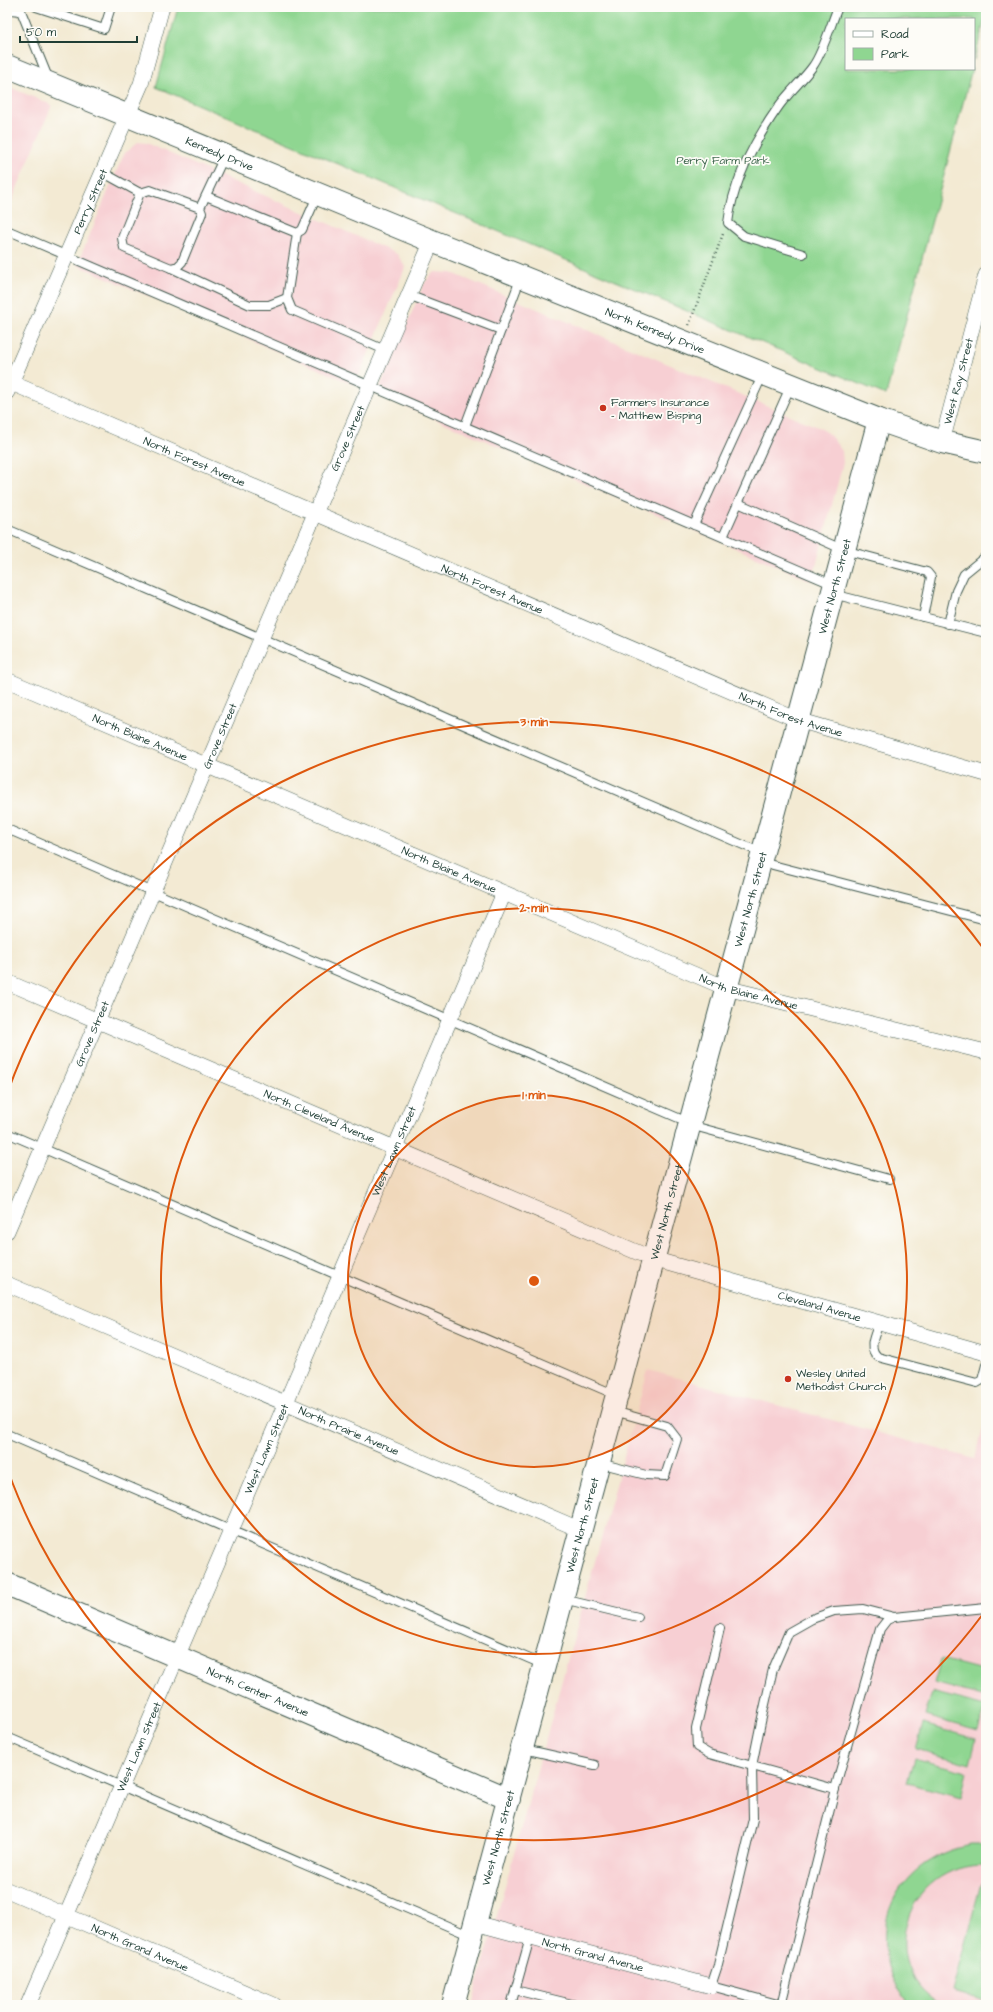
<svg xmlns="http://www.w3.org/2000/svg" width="993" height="2012" font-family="'Architects Daughter',sans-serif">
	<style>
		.built { fill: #f7cfd3 }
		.green { fill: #8fd691; stroke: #578a62 }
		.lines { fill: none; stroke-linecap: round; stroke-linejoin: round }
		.lane-casing { stroke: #3f574c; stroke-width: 10 }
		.street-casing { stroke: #3f574c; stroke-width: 16 }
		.secondary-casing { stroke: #3f574c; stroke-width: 24 }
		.primary-casing { stroke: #3f574c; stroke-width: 24 }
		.path { stroke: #3f574c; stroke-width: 2.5; stroke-dasharray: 1 3; stroke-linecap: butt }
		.lane { stroke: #fff; stroke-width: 8 }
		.street { stroke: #fff; stroke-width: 15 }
		.secondary { stroke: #fff; stroke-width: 22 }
		.primary { stroke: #fff; stroke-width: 22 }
		.ring { fill: none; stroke: #de580e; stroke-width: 2 }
		.poi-dot { fill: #c8321e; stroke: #fdfcf7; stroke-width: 1.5 }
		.labels { text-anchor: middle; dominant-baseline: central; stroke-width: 3.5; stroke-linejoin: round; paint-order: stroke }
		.street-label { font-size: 11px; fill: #1f3d34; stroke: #fdfcf7 }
		.park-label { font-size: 11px; fill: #3b634b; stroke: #fdfcf7 }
		.poi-label { font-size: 11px; fill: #1f3d34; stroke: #fdfcf7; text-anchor: start }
		.centre { fill: #de580e; stroke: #fdfcf7; stroke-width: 2 }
		.ring-label { font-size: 12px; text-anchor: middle; font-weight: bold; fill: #de580e; stroke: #fdfcf7; stroke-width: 3.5; stroke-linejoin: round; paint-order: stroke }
	</style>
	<rect width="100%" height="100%" fill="#fdfcf7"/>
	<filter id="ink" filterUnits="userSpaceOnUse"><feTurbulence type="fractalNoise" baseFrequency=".025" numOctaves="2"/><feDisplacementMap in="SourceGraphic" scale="8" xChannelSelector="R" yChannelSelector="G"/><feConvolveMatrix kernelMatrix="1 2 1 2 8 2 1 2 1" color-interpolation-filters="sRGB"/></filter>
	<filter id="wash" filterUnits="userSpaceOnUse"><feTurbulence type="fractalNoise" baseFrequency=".012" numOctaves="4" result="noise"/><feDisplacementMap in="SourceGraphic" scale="16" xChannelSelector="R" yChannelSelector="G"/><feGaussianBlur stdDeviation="0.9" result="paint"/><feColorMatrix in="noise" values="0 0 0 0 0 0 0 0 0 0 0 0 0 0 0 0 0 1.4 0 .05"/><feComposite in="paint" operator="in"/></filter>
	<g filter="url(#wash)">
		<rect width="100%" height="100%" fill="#f3ead3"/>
		<g class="built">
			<path d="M7 86 52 105 7 212Z"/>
			<path d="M138 142 146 143 397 254 405 267 403 273 355 385 77 265 120 163 125 153Z"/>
			<path d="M435 272 452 273 820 428 829 434 842 451 843 463 812 581 377 394 424 284 430 276Z"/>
			<path d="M648 1370 975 1459 986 1417V2005H472Z"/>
		</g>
		<g class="green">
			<path d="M178 7H986V15L974 60V19H846V69H972L886 395 156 87Z"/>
			<path d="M941 1659 986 1671V1697L934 1683Z"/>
			<path d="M932 1692 985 1706 978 1731 925 1716Z"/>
			<path d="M923 1724 976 1739 970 1764 916 1749Z"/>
			<path d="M914 1758 967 1772 961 1797 907 1783Z"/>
			<path d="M972 1845H986V1865C906 1863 872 1966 941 2005H910C857 1941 891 1859 972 1845Z"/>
			<path d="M981 1883 986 1884V2001L952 1992Z"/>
		</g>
	</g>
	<g filter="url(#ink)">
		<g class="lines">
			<defs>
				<g id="lane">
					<path d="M22 7 21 11 49 80"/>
					<path d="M36 7 104 29 111 7"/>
					<path d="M7 11 10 10 21 11"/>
					<path d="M102 172 140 193"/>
					<path d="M206 196 297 233 302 230 318 194"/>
					<path d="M200 208 150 190 140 193 122 238 124 248 171 268 178 266 182 262 202 213 200 208 224 157"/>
					<path d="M7 230 834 585"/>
					<path d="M297 233 287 298 292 310 385 350"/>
					<path d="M803 254 744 236 728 223C733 181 755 140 779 106 789 92 803 80 813 66 823 52 831 24 838 7"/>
					<path d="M171 268 250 305H269L287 298"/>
					<path d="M408 295 501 330"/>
					<path d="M465 426 521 277"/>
					<path d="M738 503 844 550 927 572 931 577 923 617"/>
					<path d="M694 525 763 374"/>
					<path d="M7 529 762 853"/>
					<path d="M723 537 791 385"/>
					<path d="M833 594 986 633"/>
					<path d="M948 624 956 591 964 574 986 556"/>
					<path d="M7 829 690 1123"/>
					<path d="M761 862 986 920"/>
					<path d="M690 1125 889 1179"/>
					<path d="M7 1133 616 1395"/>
					<path d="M879 1323C875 1335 867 1348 878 1357L977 1383 982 1380 986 1365"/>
					<path d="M7 1434 544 1665"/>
					<path d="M599 1463 646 1475 665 1476 677 1439 667 1426 614 1411"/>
					<path d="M563 1599 638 1617"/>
					<path d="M720 1628 696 1729 697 1747 709 1754 835 1789"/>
					<path d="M7 1737 471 1936"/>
					<path d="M524 1749 595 1765"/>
					<path d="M515 1990 576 2005"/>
					<path d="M511 2005 530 1938"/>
					<path d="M781 2005 711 1986 718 1965 753 1819 752 1766 761 1722 773 1669 789 1632 812 1619 834 1611 863 1609 894 1617"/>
					<path d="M781 2005 835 1789 880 1629 887 1620 894 1617 986 1608"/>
				</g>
				<g id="street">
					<path id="s1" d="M7 381 798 720 986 774"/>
					<path id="s2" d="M7 392 141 84 162 7"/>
					<path id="s3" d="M942 442 986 275"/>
					<path id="s4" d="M7 680 726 988 986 1052"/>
					<path id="s5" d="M7 982 653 1259 986 1353"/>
					<path id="s6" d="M7 1231 432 241"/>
					<path id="s7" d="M7 1284 581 1530"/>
					<path id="s8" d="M7 1890 274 2005"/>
					<path id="s9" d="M475 1923 711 1986"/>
					<path id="s10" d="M28 2005 504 893"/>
				</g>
				<g id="secondary">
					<path id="s11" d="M7 1584 509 1799"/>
					<path id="s12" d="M453 2005 879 420"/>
				</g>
				<g id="primary">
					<path id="s13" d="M7 66 432 241 879 420 942 442 986 452"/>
				</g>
			</defs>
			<use href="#lane" class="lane-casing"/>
			<use href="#street" class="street-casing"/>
			<use href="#secondary" class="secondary-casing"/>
			<use href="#primary" class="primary-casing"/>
			<path class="path" d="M689 325 723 234"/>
			<use href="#lane" class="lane"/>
			<use href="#street" class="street"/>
			<use href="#secondary" class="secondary"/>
			<use href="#primary" class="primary"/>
		</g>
	</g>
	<circle cx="534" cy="1281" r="186" fill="#de580e" fill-opacity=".12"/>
	<g class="ring">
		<circle cx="534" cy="1281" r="186"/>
		<circle cx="534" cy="1281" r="373"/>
		<path d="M983 1614A559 559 0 0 1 7 1468M7 1094A559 559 0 0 1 983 948"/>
	</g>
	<g class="poi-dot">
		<circle cx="603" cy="408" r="4"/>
		<circle cx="788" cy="1379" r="4"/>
	</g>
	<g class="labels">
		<g class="street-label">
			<text stroke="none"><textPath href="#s13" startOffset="230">Kennedy Drive</textPath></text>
			<text stroke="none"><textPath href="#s2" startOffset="208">Perry Street</textPath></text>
			<text stroke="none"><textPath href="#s13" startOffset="700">North Kennedy Drive</textPath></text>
			<text stroke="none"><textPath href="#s3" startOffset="63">West Ray Street</textPath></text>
			<text stroke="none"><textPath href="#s6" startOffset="863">Grove Street</textPath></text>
			<text stroke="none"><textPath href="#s1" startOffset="204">North Forest Avenue</textPath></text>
			<text stroke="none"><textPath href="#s12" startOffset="1469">West North Street</textPath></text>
			<text stroke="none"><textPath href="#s1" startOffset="528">North Forest Avenue</textPath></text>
			<text stroke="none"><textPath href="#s1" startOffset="852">North Forest Avenue</textPath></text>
			<text stroke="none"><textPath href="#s6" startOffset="539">Grove Street</textPath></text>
			<text stroke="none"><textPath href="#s4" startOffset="145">North Blaine Avenue</textPath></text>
			<text stroke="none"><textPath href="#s4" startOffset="481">North Blaine Avenue</textPath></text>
			<text stroke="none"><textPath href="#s12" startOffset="1145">West North Street</textPath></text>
			<text stroke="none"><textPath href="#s4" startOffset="805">North Blaine Avenue</textPath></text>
			<text stroke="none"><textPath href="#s6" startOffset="215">Grove Street</textPath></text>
			<text stroke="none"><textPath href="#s5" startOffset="340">North Cleveland Avenue</textPath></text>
			<text stroke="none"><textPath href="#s10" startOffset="929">West Lawn Street</textPath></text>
			<text stroke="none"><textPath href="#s12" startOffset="821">West North Street</textPath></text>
			<text stroke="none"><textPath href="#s5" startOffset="876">Cleveland Avenue</textPath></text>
			<text stroke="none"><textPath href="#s7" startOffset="372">North Prairie Avenue</textPath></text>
			<text stroke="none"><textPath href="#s10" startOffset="605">West Lawn Street</textPath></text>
			<text stroke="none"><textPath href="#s12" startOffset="497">West North Street</textPath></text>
			<text stroke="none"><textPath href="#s11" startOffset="273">North Center Avenue</textPath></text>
			<text stroke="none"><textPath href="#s10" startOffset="281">West Lawn Street</textPath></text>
			<text stroke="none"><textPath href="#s12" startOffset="173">West North Street</textPath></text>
			<text stroke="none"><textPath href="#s8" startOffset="145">North Grand Avenue</textPath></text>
			<text stroke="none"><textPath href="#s9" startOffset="122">North Grand Avenue</textPath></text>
		</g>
		<g class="park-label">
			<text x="723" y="160">Perry Farm Park</text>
		</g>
		<g class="poi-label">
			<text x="611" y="402">Farmers Insurance<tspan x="611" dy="13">- Matthew Bisping</tspan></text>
			<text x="796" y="1373">Wesley United<tspan x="796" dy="13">Methodist Church</tspan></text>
		</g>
	</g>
	<circle cx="534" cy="1281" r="6" class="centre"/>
	<g class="ring-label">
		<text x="534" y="726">3 min</text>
		<text x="534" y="912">2 min</text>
		<text x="534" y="1099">1 min</text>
	</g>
	<rect width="993" height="2012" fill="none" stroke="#fdfcf7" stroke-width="24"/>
	<rect x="845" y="18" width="130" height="52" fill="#fdfcf7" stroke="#a4b0a9"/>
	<rect x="853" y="31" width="20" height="6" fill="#ffffff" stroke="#a4b0a9"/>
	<text x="881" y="38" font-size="12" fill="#1f3d34">Road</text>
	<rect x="853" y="48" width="20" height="12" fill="#8fd691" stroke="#a4b0a9"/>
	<text x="881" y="58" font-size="12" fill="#1f3d34">Park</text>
	<path d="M20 36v6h117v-6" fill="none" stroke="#1f3d34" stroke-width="2"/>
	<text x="26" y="36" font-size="12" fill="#1f3d34" stroke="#fdfcf7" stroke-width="3" paint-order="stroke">50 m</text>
</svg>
